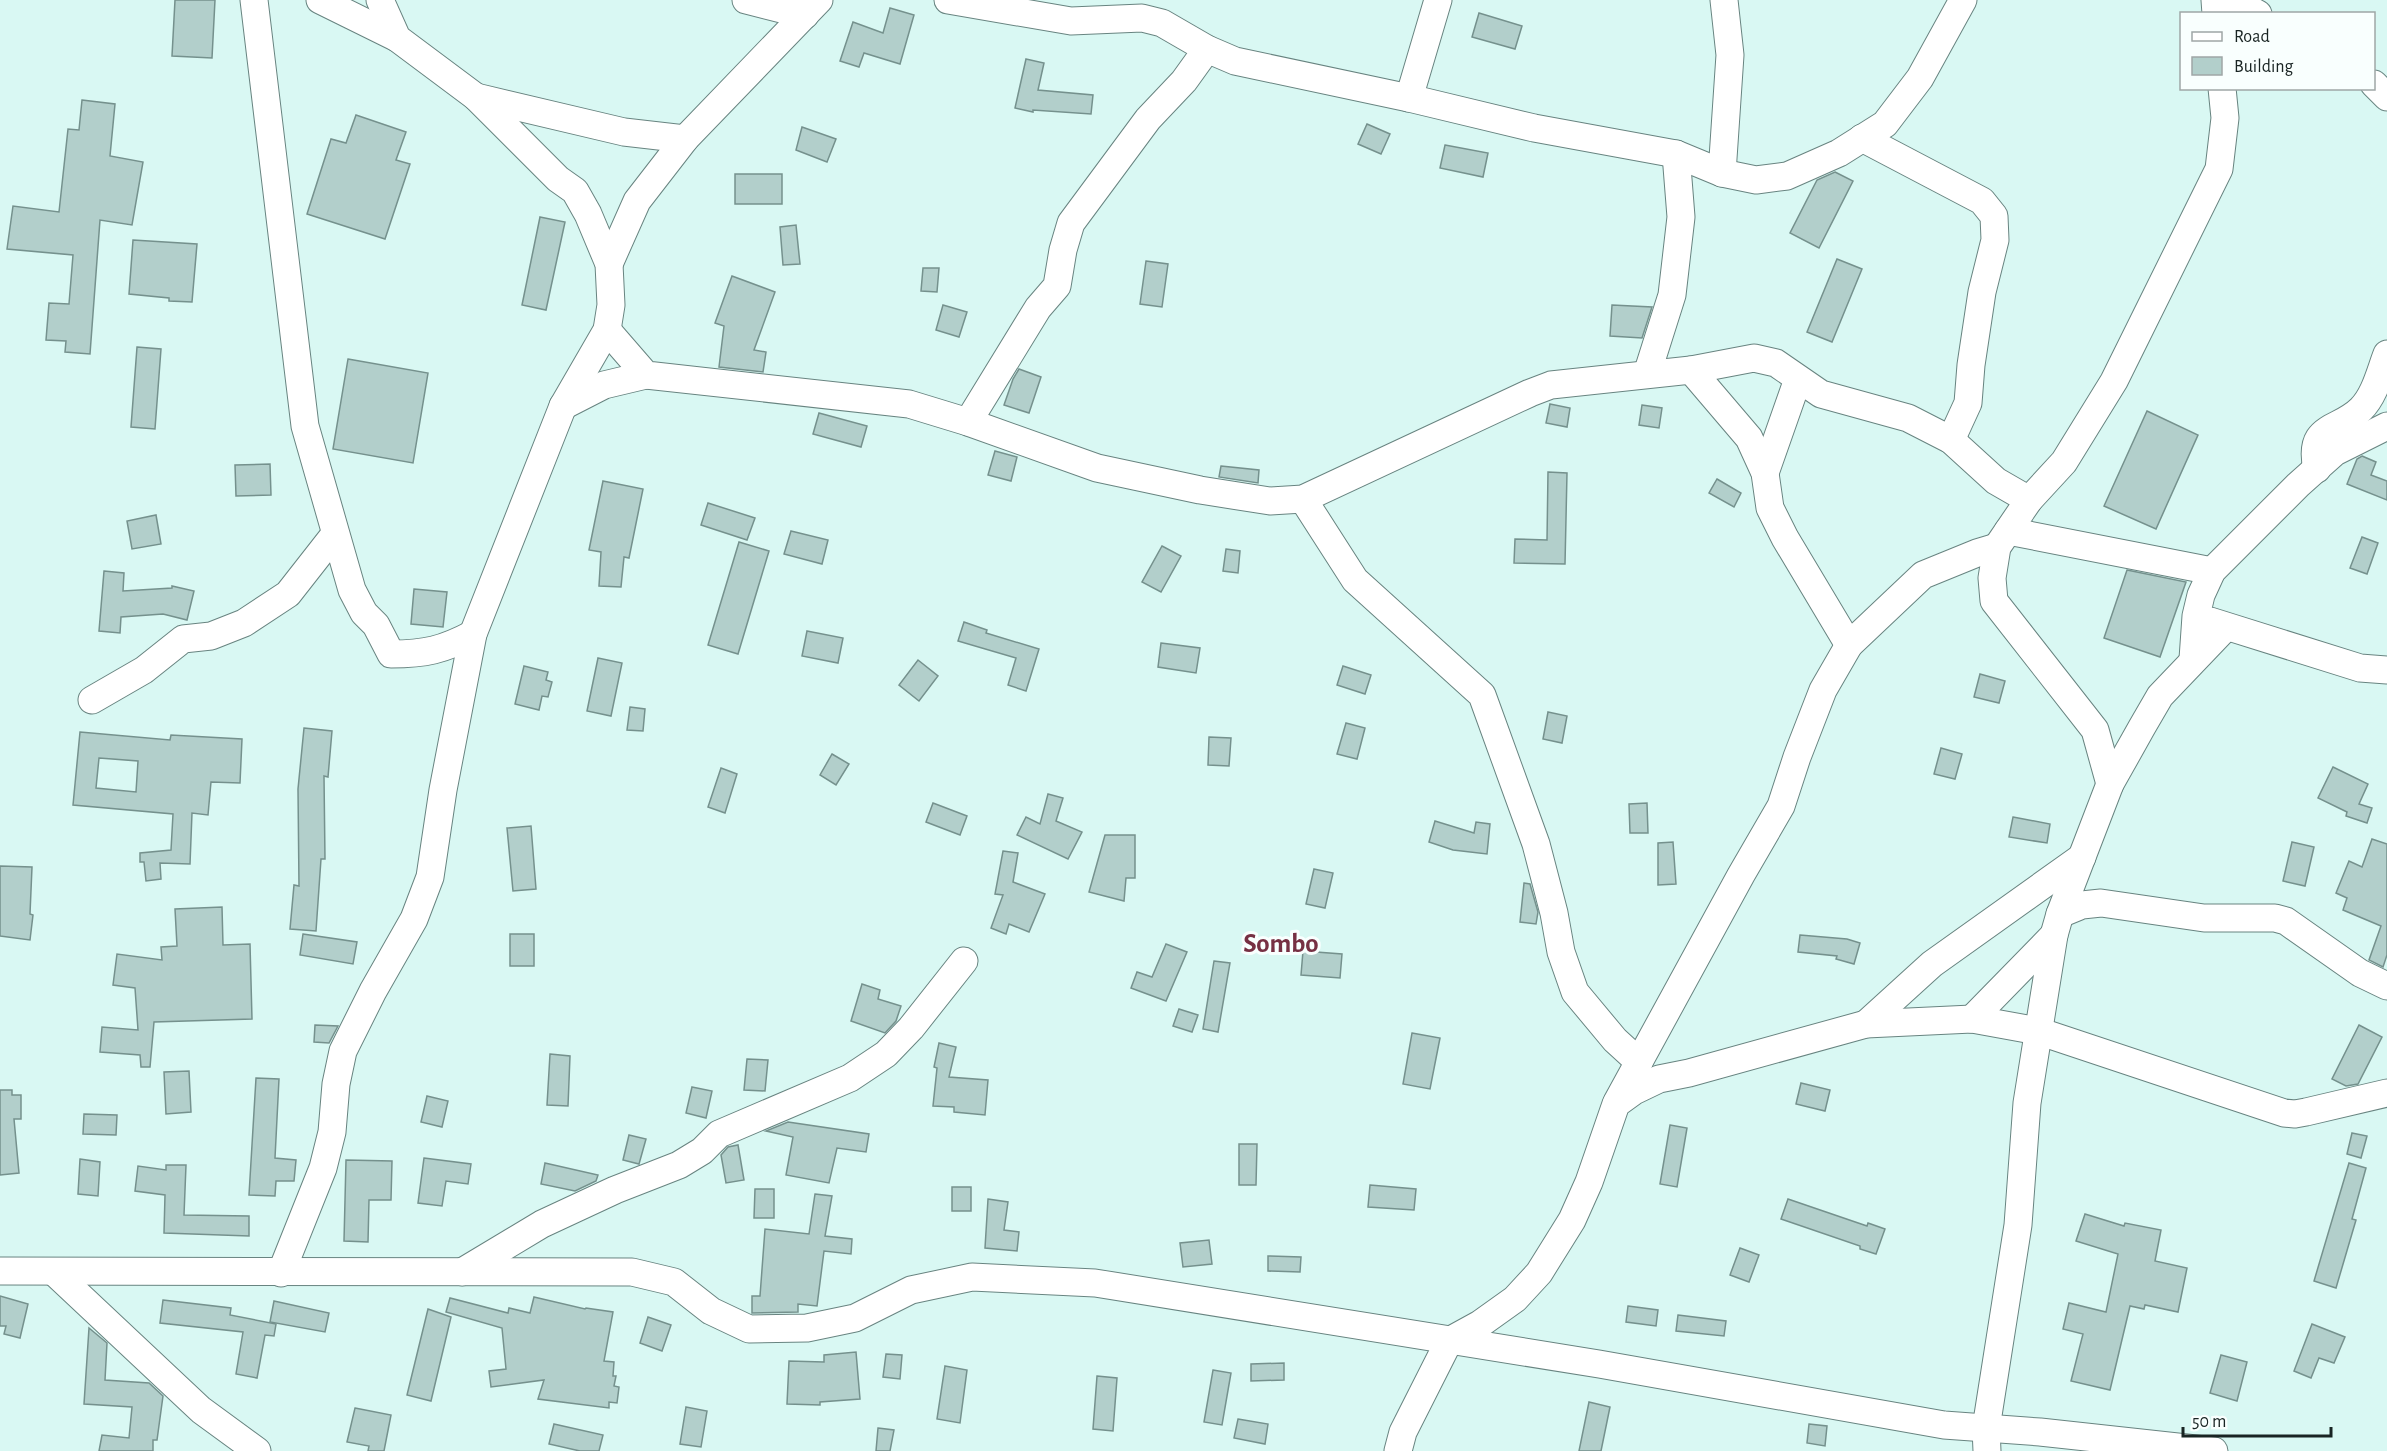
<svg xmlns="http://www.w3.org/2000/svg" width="2387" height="1451" font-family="'Alegreya Sans',sans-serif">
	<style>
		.building { fill: #b2cfcb; stroke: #75918d; stroke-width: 1.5; fill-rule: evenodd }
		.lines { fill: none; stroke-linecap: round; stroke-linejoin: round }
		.minor-casing { stroke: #688480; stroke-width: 29 }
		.minor { stroke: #fff; stroke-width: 27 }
		.labels { text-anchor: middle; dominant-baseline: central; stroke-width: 6; stroke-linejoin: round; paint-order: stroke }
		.district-label { font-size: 27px; font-weight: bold; fill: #763043; stroke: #f9fffe }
	</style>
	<rect width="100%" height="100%" fill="#d9f8f3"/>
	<g class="building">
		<path d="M175 0H215L212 58 172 56Z"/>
		<path d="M890 8 914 15 900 64 864 53 859 67 840 61 853 22 883 33Z"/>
		<path d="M1479 13 1522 26 1515 49 1472 37Z"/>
		<path d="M1026 59 1044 63 1038 90 1093 95 1091 114 1033 110V112L1015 108Z"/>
		<path d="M82 100 115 104 110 156 143 162 132 225 100 220 90 354 65 352 66 341 46 340 49 303 69 304 73 255 7 249 13 206 59 212 68 129 79 130Z"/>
		<path d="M356 115 406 132 396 160 410 164 385 239 307 214 331 139 346 143Z"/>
		<path d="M1367 124 1390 134 1381 154 1358 144Z"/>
		<path d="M802 127 836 139 827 162 796 150Z"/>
		<path d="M1445 145 1488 153 1483 177 1440 168Z"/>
		<path d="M1835 172 1853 181 1819 248 1790 233 1817 180Z"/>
		<rect x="735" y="174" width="47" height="30"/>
		<path d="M540 217 565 222 546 310 522 305Z"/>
		<path d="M796 225 800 264 783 265 780 227Z"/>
		<path d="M133 240 197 244 192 302 169 301V298L129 294Z"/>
		<path d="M1837 259 1862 269 1832 342 1807 332Z"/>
		<path d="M1146 261 1168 264 1162 307 1140 304Z"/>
		<path d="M923 268H939L937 292 921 291Z"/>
		<path d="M732 276 775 292 754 350 766 352 763 372 719 367 724 326 715 323Z"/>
		<path d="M943 305 967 312 959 337 936 330Z"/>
		<path d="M1612 305 1652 307 1642 338 1610 336Z"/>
		<path d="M137 347 161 349 155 429 131 427Z"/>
		<path d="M348 359 428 373 413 463 333 449Z"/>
		<path d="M1019 369 1041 377 1029 413 1004 405 1013 379Z"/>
		<path d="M1550 404 1570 408 1567 427 1546 423Z"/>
		<path d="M1642 405 1662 408 1659 428 1639 425Z"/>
		<path d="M2147 411 2198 435 2156 529 2104 506Z"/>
		<path d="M819 413 867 426 861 447 813 434Z"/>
		<path d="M995 451 1017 457 1011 481 988 475Z"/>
		<path d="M2362 456 2376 462 2371 475 2387 481V500L2347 484 2357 459Z"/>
		<path d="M270 464 271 495 236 496 235 465Z"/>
		<path d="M1221 466 1259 470 1258 483 1219 477Z"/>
		<path d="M1548 472 1567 473 1565 564 1514 563 1515 539 1547 540Z"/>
		<path d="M1717 479 1741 493 1734 507 1709 493Z"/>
		<path d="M603 481 643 489 629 558 624 557 621 587 599 586 601 552 589 550Z"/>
		<path d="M708 503 755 518 747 540 701 525Z"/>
		<path d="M156 515 161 544 132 549 127 521Z"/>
		<path d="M791 531 828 540 822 564 784 554Z"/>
		<path d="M2362 537 2378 543 2367 574 2350 568Z"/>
		<path d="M739 542 769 551 738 654 708 645Z"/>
		<path d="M1162 546 1181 556 1161 592 1142 582Z"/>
		<path d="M1226 549 1240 551 1238 573 1223 571Z"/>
		<path d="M2127 570 2186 582 2160 657 2104 638Z"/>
		<path d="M104 571 124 573 123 591 172 588V586L194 591 187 620 163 614 121 617 120 633 99 631Z"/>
		<path d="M414 589 447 592 443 627 411 624Z"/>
		<path d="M964 622 987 630 986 633 1039 649 1026 691 1008 685 1016 658 958 641Z"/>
		<path d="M807 631 843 638 838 663 802 656Z"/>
		<path d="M1161 643 1200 648 1196 673 1158 667Z"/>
		<path d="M598 658 622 663 611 716 587 711Z"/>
		<path d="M918 660 938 676 919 701 899 685Z"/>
		<path d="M524 666 548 672 546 680 552 682 548 697 542 696 539 710 515 704Z"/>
		<path d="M1343 666 1371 675 1365 694 1337 685Z"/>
		<path d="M1980 674 2005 681 1999 703 1974 697Z"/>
		<path d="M630 707 645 709 643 731 627 730Z"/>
		<path d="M1548 712 1567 716 1562 743 1543 739Z"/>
		<path d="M1346 723 1365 728 1357 759 1337 754Z"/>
		<path d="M304 728 332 731 328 777 324 776 325 859H321L316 931 290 929 294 885 299 886 298 789Z"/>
		<path d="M80 732 170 740 171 735 242 739 240 783 211 782 208 815 192 813 190 864 160 863 161 879 146 881 144 862H140V853L171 850 173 814 73 805ZM99 758 138 761 136 792 96 788Z"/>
		<path d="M1209 737 1231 738 1229 766 1208 765Z"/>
		<path d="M1941 748 1962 754 1955 779 1934 774Z"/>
		<path d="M832 754 849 764 836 785 820 775Z"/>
		<path d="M2333 767 2368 784 2359 804 2372 808 2367 823 2346 816 2347 812 2318 798Z"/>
		<path d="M721 768 737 774 725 813 708 807Z"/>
		<path d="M1048 794 1063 798 1056 821 1082 832 1068 859 1017 835 1026 817 1040 824Z"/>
		<path d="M933 803 967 816 960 835 926 822Z"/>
		<path d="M1647 803 1648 833H1630L1629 804Z"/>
		<path d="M2013 817 2050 824 2047 843 2009 837Z"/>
		<path d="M1435 821 1474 833 1476 822 1490 824 1487 854 1453 850 1429 842Z"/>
		<path d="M531 826 536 889 513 891 507 828Z"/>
		<path d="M1105 835H1135V878H1126L1124 901 1089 892Z"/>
		<path d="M2372 839 2387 844V955L2383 967 2369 960 2381 926 2343 910 2347 898 2336 893 2349 861 2362 867Z"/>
		<path d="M1673 842 1676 884 1658 885V843Z"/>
		<path d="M2292 842 2314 847 2305 886 2283 881Z"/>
		<path d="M1003 851 1018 853 1013 882 1045 894 1029 932 1009 924 1006 934 991 928 1003 895 995 894Z"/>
		<path d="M0 866 32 867 30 914 33 915 30 940 0 936Z"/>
		<path d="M1314 869 1333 873 1325 908 1306 904Z"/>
		<path d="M1524 883 1530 884 1538 912 1536 924 1520 922Z"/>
		<path d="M222 907 223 945 250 944 252 1019 154 1022 150 1067H141L140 1055 100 1052 102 1027 138 1030 135 988 113 985 117 954 162 960 161 947 177 946 175 909Z"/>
		<path d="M303 934 357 942 353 964 300 955Z"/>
		<rect x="510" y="934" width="24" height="32"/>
		<path d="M1800 935 1847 939 1860 943 1854 964 1836 959 1837 956 1798 952Z"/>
		<path d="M1166 944 1187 952 1166 1001 1131 988 1137 972 1152 977Z"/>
		<path d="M1303 951 1342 954 1340 978 1301 975Z"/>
		<path d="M1214 961 1230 963 1218 1032 1203 1029Z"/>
		<path d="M862 984 880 990 878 999 901 1006 896 1021 885 1033 851 1021Z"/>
		<path d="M1179 1009 1198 1015 1192 1032 1173 1026Z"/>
		<path d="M315 1025 338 1026 329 1043 314 1042Z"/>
		<path d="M2359 1025 2382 1037 2358 1084 2346 1086 2332 1079Z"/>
		<path d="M1412 1033 1440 1038 1430 1089 1403 1084Z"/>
		<path d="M939 1043 956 1047 949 1077 988 1080 985 1115 954 1112V1107L933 1106 937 1068 934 1067Z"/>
		<path d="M550 1054 570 1056 568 1106 547 1105Z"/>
		<path d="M747 1059 768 1060 765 1091 744 1090Z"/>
		<path d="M189 1071 191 1112 166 1114 164 1072Z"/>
		<path d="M256 1078 279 1079 275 1158 296 1160 294 1181H276L275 1196 249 1195Z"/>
		<path d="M1801 1083 1830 1090 1825 1111 1796 1104Z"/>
		<path d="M692 1087 712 1091 706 1118 686 1113Z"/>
		<path d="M0 1090H12V1095H21V1119H14L19 1173 0 1175Z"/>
		<path d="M427 1096 448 1101 442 1127 421 1122Z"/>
		<path d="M84 1114 117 1115 116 1135 83 1134Z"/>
		<path d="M788 1122 869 1134 866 1152 837 1148 829 1183 786 1175 793 1137 766 1131Z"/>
		<path d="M1670 1125 1687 1128 1677 1187 1660 1184Z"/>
		<path d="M2352 1133 2367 1136 2361 1158 2347 1154Z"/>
		<path d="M629 1135 646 1139 639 1164 623 1160Z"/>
		<path d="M1239 1144H1257L1256 1185H1239Z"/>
		<path d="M738 1145 744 1180 726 1183 721 1155 728 1147Z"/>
		<path d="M424 1158 471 1164 468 1184 446 1181 442 1206 418 1203Z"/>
		<path d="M80 1159 100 1162 98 1196 78 1194Z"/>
		<path d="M346 1160 392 1161 391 1200H369L368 1242 344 1241Z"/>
		<path d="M545 1163 598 1175 596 1181 575 1191 541 1184Z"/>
		<path d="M2349 1163 2366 1168 2352 1219 2356 1220 2336 1288 2314 1281Z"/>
		<path d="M166 1165H186L184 1215 249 1216V1236L164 1233 165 1195 135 1191 138 1166 166 1170Z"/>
		<path d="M1370 1185 1416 1189 1414 1210 1368 1207Z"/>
		<rect x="952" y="1187" width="19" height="24"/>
		<path d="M755 1189H774V1218H754Z"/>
		<path d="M815 1194 832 1196 825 1236 852 1239 851 1254 824 1251 817 1306 798 1304V1312L752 1313V1296H760L765 1229 809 1234Z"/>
		<path d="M988 1199 1008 1202 1004 1230 1019 1232 1017 1251 985 1248Z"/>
		<path d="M1788 1199 1867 1226 1868 1223 1885 1229 1876 1254 1860 1249V1246L1781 1219Z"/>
		<path d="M2085 1214 2124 1226 2125 1223 2161 1230 2155 1261 2187 1268 2178 1312 2145 1305 2144 1309 2130 1306 2110 1390 2071 1381 2083 1334 2063 1329 2069 1303 2106 1312 2118 1254 2076 1241Z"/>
		<path d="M1209 1240 1212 1264 1183 1267 1180 1243Z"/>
		<path d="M1740 1248 1759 1255 1749 1282 1730 1275Z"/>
		<path d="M1268 1256 1301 1257 1300 1272 1268 1271Z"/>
		<path d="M0 1296 28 1304 20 1338 4 1334 6 1326H0Z"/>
		<path d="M534 1297 585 1309 586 1308 613 1312 604 1361 614 1362 613 1376H616L614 1386 619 1387 617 1403 609 1402V1408L538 1399 544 1380 491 1387 489 1371 506 1369 502 1328 446 1312 450 1298 508 1313 509 1308 530 1313Z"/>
		<path d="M163 1300 231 1308 230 1315 276 1324 274 1336 265 1335 257 1378 236 1374 243 1332 160 1323Z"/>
		<path d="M274 1301 329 1313 325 1332 270 1322Z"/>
		<path d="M1628 1306 1658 1310 1656 1326 1626 1322Z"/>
		<path d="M428 1309 451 1317 431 1401 407 1395Z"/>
		<path d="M1678 1315 1726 1321 1724 1336 1676 1331Z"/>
		<path d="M648 1317 671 1325 662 1351 640 1343Z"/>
		<path d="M2312 1324 2345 1337 2334 1363 2319 1358 2311 1378 2294 1371Z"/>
		<path d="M89 1328 107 1343 105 1380 149 1383 163 1396 157 1440H153V1451H99L102 1435 129 1438 132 1407 84 1404Z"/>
		<path d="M856 1352 860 1399 820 1402V1405L787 1404 789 1361 824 1362V1355Z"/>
		<path d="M886 1354 902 1355 900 1379 883 1377Z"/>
		<path d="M2221 1355 2247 1362 2237 1401 2210 1393Z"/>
		<path d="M1284 1363V1380L1251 1381V1364Z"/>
		<path d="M945 1366 967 1370 960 1423 937 1419Z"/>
		<path d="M1213 1370 1231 1373 1222 1425 1204 1422Z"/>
		<path d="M1097 1376 1117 1378 1113 1431 1093 1429Z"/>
		<path d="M1589 1402 1610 1407 1601 1451H1579Z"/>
		<path d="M686 1407 707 1411 701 1447 680 1444Z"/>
		<path d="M355 1408 391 1415 384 1451H368L369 1446 347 1442Z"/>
		<path d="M1238 1419 1268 1424 1265 1444 1234 1438Z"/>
		<path d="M554 1424 603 1435 599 1451H580L549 1444Z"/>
		<path d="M1809 1424 1827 1426 1825 1446 1807 1443Z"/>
		<path d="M878 1428 894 1430 890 1451H876Z"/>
	</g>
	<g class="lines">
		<defs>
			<g id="minor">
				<path d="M254 0 305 426 352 590 364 613 376 625 391 654C425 654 443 650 473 634"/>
				<path d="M320 0 397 38"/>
				<path d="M746 0 805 15"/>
				<path d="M948 0 1071 21 1142 18 1162 23 1207 49 1235 61 1409 98 1534 128 1676 154 1722 173 1756 180 1787 176 1839 153 1885 124 1920 78 1963 0"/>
				<path d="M2215 0 2216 14"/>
				<path d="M2233 0 2258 14"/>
				<path d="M2374 84 2387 97"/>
				<path d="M476 97 624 132 685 139"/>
				<path d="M1409 98 1438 0"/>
				<path d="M1862 138 1982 201 1994 216 1995 240 1982 292 1971 365 1968 403 1951 440"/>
				<path d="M1722 173 1730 55 1724 0"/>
				<path d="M609 264 637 201 685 139 819 0"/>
				<path d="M607 330 646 375 909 404 968 422 1097 468 1200 490 1270 501 1303 499 1530 393 1551 385 1691 370 1754 358 1776 363 1821 394 1908 418 1951 440 1996 481 2029 500"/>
				<path d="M1691 370 1749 438 1765 473 1770 508 1785 538 1849 645"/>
				<path d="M1647 374 1672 295 1681 217 1676 154"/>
				<path d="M563 406 604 385 646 375"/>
				<path d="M968 422 1038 308 1057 286 1063 250 1071 223 1148 119 1184 81 1207 49"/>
				<path d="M2317 469C2307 424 2338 432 2361 409 2375 395 2380 372 2387 354"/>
				<path d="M1765 473 1798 379"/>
				<path d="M1303 499 1355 580 1482 695 1536 844 1554 913 1561 952 1575 992 1615 1040 1639 1062"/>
				<path d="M2008 531 2212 571"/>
				<path d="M2210 621 2360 668 2387 670"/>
				<path d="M2193 659 2196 616 2201 595 2212 571 2298 485 2335 452 2387 426"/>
				<path d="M92 700 144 670 183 639 211 636 244 623 288 594 335 534"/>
				<path d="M2110 784 2095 730 1994 601 1992 578 1997 547 2029 500 2064 462 2114 381 2219 169 2225 118 2222 88"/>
				<path d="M2060 914 2082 905 2101 903 2204 918H2275L2286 921 2360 973 2387 986"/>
				<path d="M1972 1019 2054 935"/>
				<path d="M1866 1024 1932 964 2082 857"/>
				<path d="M1617 1102 1741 875 1781 806 1797 757 1823 690 1849 645 1923 575 1977 553 1997 547"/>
				<path d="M0 1271 632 1272 674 1282 711 1311 749 1329 807 1328 855 1318 911 1290 972 1277 1095 1283 1599 1364 1944 1425 2040 1432 2214 1451"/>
				<path d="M54 1272 201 1410 257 1451"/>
				<path d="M462 1272 542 1224 615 1190 679 1165 702 1151 719 1134 850 1078 886 1054 911 1028 964 961"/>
				<path d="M281 1273 323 1168 332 1132 336 1084 343 1051 373 991 414 919 430 877 443 790 473 634 563 406 607 330 611 305 609 264 588 214 575 191 558 179 476 97 397 38 380 0"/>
				<path d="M1398 1451 1403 1432 1449 1341 1480 1324 1515 1299 1539 1273 1572 1220 1589 1182 1616 1104 1634 1091 1659 1079 1689 1073 1866 1024 1972 1019 2038 1031 2284 1113 2295 1114 2306 1112 2387 1093"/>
				<path d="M1987 1451 1986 1428 2018 1225 2027 1103 2054 935 2060 914 2110 784 2142 727 2160 696 2225 628"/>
			</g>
		</defs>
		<use href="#minor" class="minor-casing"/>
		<use href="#minor" class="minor"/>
	</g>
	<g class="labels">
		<g class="district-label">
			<text x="1281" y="943">Sombo</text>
		</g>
	</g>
	<rect x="2180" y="12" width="195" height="78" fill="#f9fffe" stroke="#9fa7a6" stroke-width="1.5"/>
	<rect x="2192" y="32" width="30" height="9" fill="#ffffff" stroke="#9fa7a6" stroke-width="1.5"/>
	<text x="2234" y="42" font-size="18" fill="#192423">Road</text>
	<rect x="2192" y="57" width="30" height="18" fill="#b2cfcb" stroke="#9fa7a6" stroke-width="1.5"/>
	<text x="2234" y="72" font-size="18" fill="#192423">Building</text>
	<path d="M2183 1427v9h148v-9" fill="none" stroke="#192423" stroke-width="3"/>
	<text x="2192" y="1427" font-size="18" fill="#192423" stroke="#f9fffe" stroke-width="4.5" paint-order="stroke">50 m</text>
</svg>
